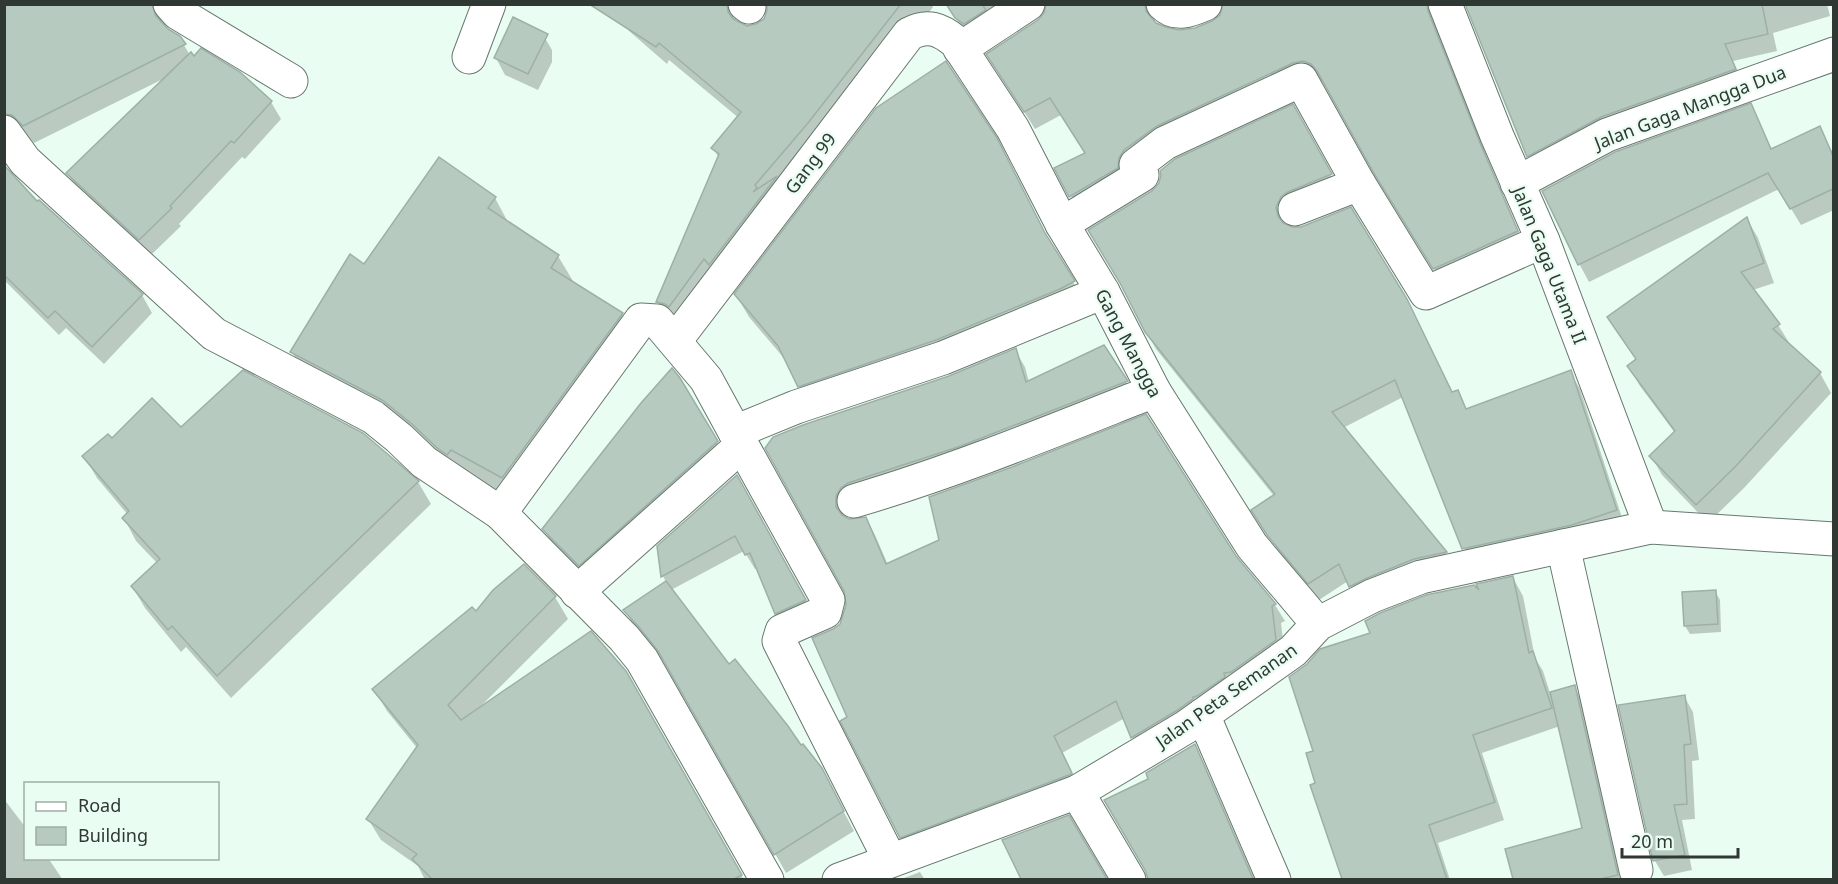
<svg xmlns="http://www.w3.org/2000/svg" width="1838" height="884" font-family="'Noto Sans',sans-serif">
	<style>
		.shadow { fill: #0003 }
		.building { fill: #b7cabf; stroke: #9eb0a6; stroke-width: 1.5 }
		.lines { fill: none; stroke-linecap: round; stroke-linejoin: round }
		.minor-casing { stroke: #67786e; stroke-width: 35 }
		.minor { stroke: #fff; stroke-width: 33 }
		.labels { text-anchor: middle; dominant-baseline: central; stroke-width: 4.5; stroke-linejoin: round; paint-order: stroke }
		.street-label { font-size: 18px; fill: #303833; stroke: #eafdf2 }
	</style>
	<rect width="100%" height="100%" fill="#eafdf2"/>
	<g class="shadow">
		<path d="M4 4H175L162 16 161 24 179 37 190 55 271 102 281 119 245 159 242 157 179 224 181 226 150 256 78 191 68 174 167 77 34 143 24 133 4 135Z"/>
		<path d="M623 4H748L739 11 736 20V22L746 27 756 26 766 19 769 10 768 6 763 4H932L933 7 680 324 668 320 658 302 719 158 713 148 740 119 669 60 667 64 628 30 618 12Z"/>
		<path d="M947 4H1032L967 36Z"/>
		<path d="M1047 4H1166L1158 10 1154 22 1165 29 1179 32 1200 28 1221 17 1225 6 1222 4H1435L1437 30 1489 162 1527 250 1445 286 1387 193 1323 82 1314 79 1167 144 1081 214 1056 169 1086 154 1061 115 1035 129 999 72 1046 12Z"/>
		<path d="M1542 4H1827L1830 16 1773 33 1777 51 1733 61 1744 86 1538 173 1528 156Z"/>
		<path d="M542 33 552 50V62L538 90 505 75 496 58Z"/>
		<path d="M1750 105 1772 150 1819 128 1834 155V210L1801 225 1779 189 1589 282 1554 217 1544 192Z"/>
		<path d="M1292 106 1340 192 1290 214 1285 225 1406 299 1453 393 1457 392 1467 410 1570 372 1580 389 1625 527 1474 565 1464 548 1403 397 1343 428 1446 553 1455 569 1360 603 1348 581 1319 600 1279 552 1263 527 1274 496 1156 349 1146 331Z"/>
		<path d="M1009 163 1054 250 1086 304 812 409 788 363 749 317 736 295Z"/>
		<path d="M4 167 37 204 39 202 142 295 152 313 104 364 66 328 59 335 6 282 4 283Z"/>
		<path d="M495 198 509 224 558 256 573 281 571 283 622 314 636 338 517 502 461 478 306 377 292 352 364 266Z"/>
		<path d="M1747 219 1758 238 1774 283 1753 290 1778 325 1790 344 1820 373 1831 393 1744 488 1708 523 1662 475 1651 456 1675 433 1640 386 1629 367 1637 361 1609 318Z"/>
		<path d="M1104 346 1136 398 845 514V518L849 521 866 518 875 535 888 565 1235 557 1275 605 1285 621 1281 623 1285 657 1142 753 1133 737 1125 718 1062 753 1081 790 911 853 901 837 849 717 833 630 841 625 848 605 846 591 767 448 1015 350 1025 367 1029 382Z"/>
		<path d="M181 429 362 434 418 482 431 504 231 698 186 647 181 652 145 608 132 586 157 563 136 541 124 518 128 515 97 478 84 456 112 440Z"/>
		<path d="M717 442 730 465 593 588 557 552 544 529Z"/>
		<path d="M737 477 813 615 785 628 776 613 758 568 755 569 744 551 671 590 729 666 821 769 854 831 786 873 671 669 651 645 636 629 625 610 666 582 663 576 659 546Z"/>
		<path d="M524 566 555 597 568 619 479 708 480 709 625 672 744 880H425L418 866 381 840 368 819 417 748 387 711 374 689 477 613Z"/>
		<path d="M1513 578 1523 596 1535 658 1543 671 1550 693 1574 687 1587 708 1626 880H1515L1507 850 1584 830 1560 726 1482 753 1504 820 1438 843 1450 880H1344L1312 786 1317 784 1315 752 1482 597Z"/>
		<path d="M1715 591 1720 600 1721 632 1690 634 1685 626Z"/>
		<path d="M1684 696 1693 712 1699 760 1692 761 1695 819 1682 820 1692 870 1664 876 1655 861Z"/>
		<path d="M1194 746 1204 763 1255 880H1149L1147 871 1150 779Z"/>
		<path d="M4 799 26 828V858H48L63 880H4Z"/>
		<path d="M1068 817 1105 880H1021L1004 841Z"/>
		<path d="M920 872 925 880H899Z"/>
	</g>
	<g class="building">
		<path d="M4 4H152L156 16 168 29 180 36 186 44 23 126 12 115 4 114Z"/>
		<path d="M589 4H727L728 12 733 19 747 26 756 24 764 19 767 10V4H901L808 123 755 185 757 188 753 192 777 176 709 265 704 259 669 307 665 304 656 302 719 154 711 148 741 112 659 43 656 47Z"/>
		<path d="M946 4H982L986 10 964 24 955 18Z"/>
		<path d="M1046 4H1145L1146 11 1156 23 1166 27 1179 30 1195 28 1212 21 1220 15 1223 4H1427L1428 11 1480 143 1518 231 1433 269 1375 175 1317 71 1311 64 1303 61 1293 63 1157 126 1124 150 1119 158 1118 168 1069 197 1054 168 1085 153 1050 98 1024 112 986 54 1038 20 1044 13Z"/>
		<path d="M1465 4H1762L1768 34 1725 44 1736 69 1601 117 1527 157Z"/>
		<path d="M513 17 548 34 528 74 494 58Z"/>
		<path d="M201 48 240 72 272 101 234 143 231 141 170 206 172 208 139 240 66 173 191 52 194 56Z"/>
		<path d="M946 61 997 138 1045 233 1075 281 1060 289 936 340 798 387 778 346 734 294 876 108Z"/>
		<path d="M1751 103 1771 149 1820 126 1833 156V189L1790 209 1768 173 1578 265 1542 191 1615 152Z"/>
		<path d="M1293 104 1332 174 1288 192 1281 197 1276 207 1278 216 1283 223 1292 227H1301L1351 207 1407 299 1452 392 1458 390 1466 409 1571 370 1617 510 1572 525 1462 549 1395 380 1332 412 1447 552 1414 559 1365 579 1349 587 1339 564 1308 584 1267 535 1251 510 1275 494 1145 332 1120 283 1088 230 1152 191 1159 183 1161 175 1160 171 1175 159Z"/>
		<path d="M439 157 496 197 488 208 559 255 551 268 623 313 502 478 451 450 447 455 436 447 412 424 382 400 290 352 350 254 364 264Z"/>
		<path d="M4 165 37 201 39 200 143 294 92 347 55 311 48 318 4 275Z"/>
		<path d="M1747 217 1764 263 1741 272 1780 324 1773 329 1821 372 1735 467 1696 505 1649 456 1675 431 1627 366 1636 359 1607 317Z"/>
		<path d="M1104 345 1128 381 961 446 848 483 841 488 836 496V507L842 515 849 519 866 517 886 564 939 540 929 497 1012 467 1146 414 1236 556 1276 604 1272 606 1276 640 1231 672 1224 673 1225 677 1197 696 1193 697V699L1176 711 1131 738 1116 701 1054 736 1072 773 1069 775 900 838 840 721 847 717 812 638 833 629 840 624 846 605 844 591 765 448 773 437 803 425 949 376 1016 348 1026 382Z"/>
		<path d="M672 368 680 378 718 441 579 566 542 529 641 403Z"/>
		<path d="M243 370 363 433 419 481 217 676 172 626 168 630 131 586 160 559 122 518 129 511 82 456 108 434 112 438 152 398 181 427Z"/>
		<path d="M737 475 806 600 775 614 750 553 745 555 735 536 661 577 657 546Z"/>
		<path d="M524 564 556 596 448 705 461 720 591 631 626 671 742 875 734 879H432L412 859 417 854 366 819 418 745 372 689 472 607 476 611 493 590Z"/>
		<path d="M1513 576 1529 653 1533 651 1552 708 1473 735 1495 802 1429 825 1447 879H1342L1310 785 1315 783 1306 753 1313 751 1289 677 1307 664 1320 649 1370 633 1365 621 1380 613 1426 595 1474 585 1479 590 1476 584Z"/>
		<path d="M666 581 729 664 735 659 788 726 801 745 803 744 822 768 844 811 774 855 658 651 638 626 623 610Z"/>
		<path d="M1716 590 1718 624 1684 626 1682 592Z"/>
		<path d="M1575 685 1618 875 1600 879H1513L1505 849 1582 828 1550 692Z"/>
		<path d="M1685 695 1691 744 1684 745 1687 804 1674 805 1685 855 1653 861 1618 705Z"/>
		<path d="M1195 744 1253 879H1148L1145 870 1104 800 1148 779 1146 773Z"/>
		<path d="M1069 815 1107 879H1021L1002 840Z"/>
	</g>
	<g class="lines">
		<defs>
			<g id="minor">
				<path d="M170 4 178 13 291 81"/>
				<path d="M745 4 749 7"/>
				<path d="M1163 4C1176 17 1191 10 1205 4"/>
				<path d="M1445 4 1497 136 1543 241 1651 527"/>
				<path d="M960 49 1028 4"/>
				<path d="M469 57 489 4"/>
				<path d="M4 132 25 161 214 334 373 417 399 438 424 462 500 513 624 638 642 660 767 880"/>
				<path d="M1517 183 1607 135 1834 54"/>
				<path d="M1295 209 1359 184 1426 293 1543 241"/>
				<path d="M1062 224 1142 175 1136 165 1165 143 1301 80 1359 184"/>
				<path d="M675 341 909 34C928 24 940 29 956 42L1013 129 1062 224 1103 292 1154 391 1252 546 1318 624"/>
				<path d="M735 432 796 407 943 358 1103 292"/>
				<path d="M742 445 828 600 825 612 782 631 779 641 890 860"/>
				<path d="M854 501C956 471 1055 430 1154 391"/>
				<path d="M500 513 641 320 657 321 706 379 742 445 577 592"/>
				<path d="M1563 546 1636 870"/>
				<path d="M1203 715 1274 880"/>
				<path d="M1077 792 1129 880"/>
				<path d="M839 880 1077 792 1186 727 1293 651 1318 624 1372 596 1421 577 1651 527 1834 539"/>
			</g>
		</defs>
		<use href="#minor" class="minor-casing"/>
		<use href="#minor" class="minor"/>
	</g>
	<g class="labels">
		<g class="street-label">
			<text transform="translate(1690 107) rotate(-21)">Jalan Gaga Mangga Dua</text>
			<text transform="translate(810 163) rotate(-53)">Gang 99</text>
			<text transform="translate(1550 265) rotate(68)">Jalan Gaga Utama II</text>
			<text transform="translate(1129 343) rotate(62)">Gang Mangga</text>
			<text transform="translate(1226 695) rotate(-35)">Jalan Peta Semanan</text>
		</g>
	</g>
	<rect width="1838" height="884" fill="none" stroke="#303833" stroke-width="12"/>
	<rect x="24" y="782" width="195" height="78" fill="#eafdf2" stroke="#a0aea6" stroke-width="1.5"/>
	<rect x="36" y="802" width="30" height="9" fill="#ffffff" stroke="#a0aea6" stroke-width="1.5"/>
	<text x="78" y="812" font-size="18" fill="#303833">Road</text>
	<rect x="36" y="827" width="30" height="18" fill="#b7cabf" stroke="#a0aea6" stroke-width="1.5"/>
	<text x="78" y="842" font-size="18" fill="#303833">Building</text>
	<path d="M1622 848v9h116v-9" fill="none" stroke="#303833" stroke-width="3"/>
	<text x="1631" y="848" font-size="18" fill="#303833" stroke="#eafdf2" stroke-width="4.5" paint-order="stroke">20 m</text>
</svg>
